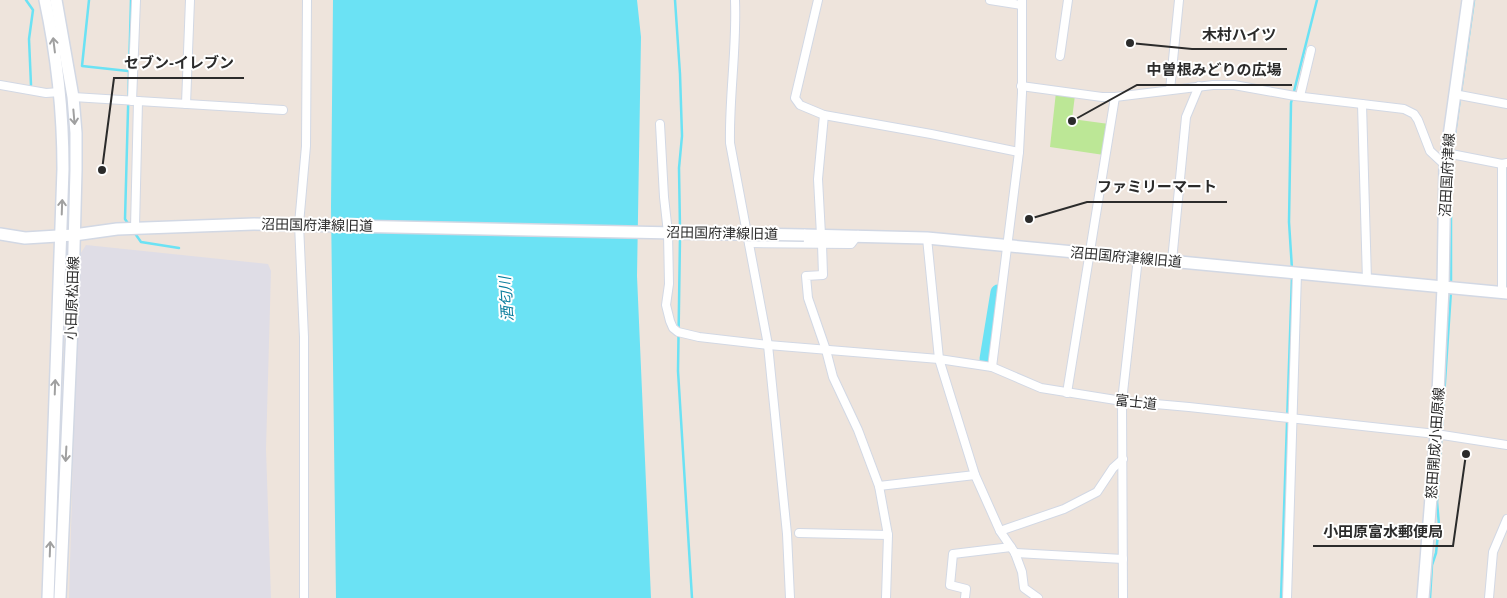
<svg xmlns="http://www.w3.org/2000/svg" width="1507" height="598" font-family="Arial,'Noto Sans JP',sans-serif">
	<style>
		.industrial { fill: #dfdde6 }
		.green { fill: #bce796 }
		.water { fill: #6be2f4 }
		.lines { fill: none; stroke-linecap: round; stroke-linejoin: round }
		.stream { stroke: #6be2f4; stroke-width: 2.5 }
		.river { stroke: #6be2f4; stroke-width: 15 }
		.street-casing { stroke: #d2d8e4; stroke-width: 10 }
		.secondary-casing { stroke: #d2d8e4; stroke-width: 14 }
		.street { stroke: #fff; stroke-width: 8 }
		.secondary { stroke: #fff; stroke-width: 11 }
		.secondary-bridge-casing { stroke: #d2d8e4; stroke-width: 14; stroke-linecap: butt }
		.secondary-bridge { stroke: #fff; stroke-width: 11 }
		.oneway { stroke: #a0a0a0 }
		.labels { text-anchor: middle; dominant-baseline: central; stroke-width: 4; stroke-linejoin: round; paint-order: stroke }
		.street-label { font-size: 14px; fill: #2b2b2b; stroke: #fff }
		.water-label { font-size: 15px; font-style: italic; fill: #087c9c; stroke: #fff }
		.leader { fill: none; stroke: #2b2b2b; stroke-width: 2 }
		.callout-dot { fill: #2b2b2b; stroke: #fff; stroke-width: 2 }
		.callout-label { font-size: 15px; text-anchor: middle; font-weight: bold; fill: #2b2b2b; stroke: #fff; stroke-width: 4; stroke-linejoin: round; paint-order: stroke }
	</style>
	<rect width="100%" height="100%" fill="#eee4dc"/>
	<path class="industrial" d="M86 245 268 264 271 271 266 449 271 598H69L79 256Z"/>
	<path class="green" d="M1056 92 1075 95 1072 119 1109 124 1104 155 1050 147Z"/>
	<path class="water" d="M333 0H637L641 37 637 276 651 598H336L331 207Z"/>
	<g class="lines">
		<g class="stream">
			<path d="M26 0 33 10 29 39 31 85"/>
			<path d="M89 0 82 66 128 71"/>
			<path d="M675 0 680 74 682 136 679 168 680 229"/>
			<path d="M1455 133 1474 0"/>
			<path d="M1451 161V283"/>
			<path d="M129 225 125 219 131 0"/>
			<path d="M134 232 141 242 179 248"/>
			<path d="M680 237 678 371 692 598"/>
			<path d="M1292 269 1289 222 1291 103 1317 0"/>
			<path d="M1281 598 1292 277"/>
			<path d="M1430 598 1432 565 1436 553 1439 525 1437 502 1451 291"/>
		</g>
		<path class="river" d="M987 359 998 292"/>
		<defs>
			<g id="street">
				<path d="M735 0C737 48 729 96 730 143L768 345 787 534 790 598"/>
				<path d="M818 0 795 98 800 105 824 115 818 179 821 235"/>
				<path d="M990 0 1021 5"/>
				<path d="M1060 56 1068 0"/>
				<path d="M0 85 46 93 60 92"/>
				<path d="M1021 86 1102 97H1115L1213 85H1234L1295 96 1404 109 1414 114 1418 120 1430 151 1445 165"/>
				<path d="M1170 90 1179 0"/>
				<path d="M1454 94 1507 104"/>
				<path d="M1300 96 1311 50"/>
				<path d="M73 97 283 110"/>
				<path d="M132 101 136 0"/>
				<path d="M186 104 190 0"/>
				<path d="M1362 104 1367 281"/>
				<path d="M824 115 931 134 1019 152"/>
				<path d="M660 124 664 197 668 233 669 284 666 305 670 321 673 328 678 332 699 337 768 345 939 359 992 367 1041 388 1122 401 1189 407 1436 434 1507 445"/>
				<path d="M1446 153 1502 164 1507 163"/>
				<path d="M1502 164V293"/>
				<path d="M135 228 138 101"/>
				<path d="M927 238 939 359 975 475 1000 531 1015 553 1022 572 1024 588 1038 598"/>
				<path d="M749 243 851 244 858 235"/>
				<path d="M822 244 823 275 806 276 808 298 826 350 833 377 858 430 879 486 888 535 886 598"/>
				<path d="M1172 261 1186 117 1199 86"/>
				<path d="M992 367 1019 152 1022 93V0"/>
				<path d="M1067 393 1115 97"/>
				<path d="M879 486 975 475"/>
				<path d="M1000 531 1064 509 1097 492 1113 468 1123 459"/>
				<path d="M799 533 888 535"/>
				<path d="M1015 553 1123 559"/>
				<path d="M304 598V337L299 224 306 146 307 0"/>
				<path d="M965 598 966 589 950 585 953 554 1011 547"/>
				<path d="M1123 598 1122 401 1138 258"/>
				<path d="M1287 598 1297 273"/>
				<path d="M1489 598 1493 552 1507 519"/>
			</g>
			<g id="secondary">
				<path d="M45 0C57 56 63 112 63 169L48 598"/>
				<path d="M56 0 73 97 76 133V170L72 326 60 598"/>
				<path d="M0 234 25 238 74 235 117 229 254 224 675 233"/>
				<path d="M804 235 927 238 1507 293"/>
				<path d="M1423 598 1436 434 1443 288 1445 165 1468 0"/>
			</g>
		</defs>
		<use href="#street" class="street-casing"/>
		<use href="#secondary" class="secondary-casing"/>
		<use href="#street" class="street"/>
		<use href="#secondary" class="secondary"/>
		<defs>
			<path id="secondary-bridge" d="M675 233 804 235"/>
		</defs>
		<use href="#secondary-bridge" class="secondary-bridge-casing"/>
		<use href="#secondary-bridge" class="secondary-bridge"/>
	</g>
	<defs><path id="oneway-shaft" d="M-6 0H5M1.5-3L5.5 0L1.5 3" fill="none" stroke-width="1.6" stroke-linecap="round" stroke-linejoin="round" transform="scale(1.25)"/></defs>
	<g class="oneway">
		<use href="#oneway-shaft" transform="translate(54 45) rotate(-97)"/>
		<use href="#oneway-shaft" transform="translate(74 117) rotate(85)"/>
		<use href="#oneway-shaft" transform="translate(62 207) rotate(-88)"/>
		<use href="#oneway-shaft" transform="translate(55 387) rotate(-88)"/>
		<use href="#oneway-shaft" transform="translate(66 454) rotate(93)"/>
		<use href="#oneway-shaft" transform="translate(50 549) rotate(-88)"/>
	</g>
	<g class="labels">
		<g class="street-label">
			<text transform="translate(1447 175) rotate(-87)">沼田国府津線</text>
			<text transform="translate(317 225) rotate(1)">沼田国府津線旧道</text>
			<text transform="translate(722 233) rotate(1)">沼田国府津線旧道</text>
			<text transform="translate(1126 257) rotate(5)">沼田国府津線旧道</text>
			<text transform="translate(72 298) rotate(-88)">小田原松田線</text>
			<text transform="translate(1136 402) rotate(6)">富士道</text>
			<text transform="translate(1435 443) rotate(-86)">怒田開成小田原線</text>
		</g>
		<g class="water-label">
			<text transform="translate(506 299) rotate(-94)">酒匂川</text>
		</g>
	</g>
	<path class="leader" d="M1130 43L1192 49H1287M102 170L114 78H244M1072 121L1137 85H1292M1029 219L1087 202H1227M1466 454L1453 546H1313"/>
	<g class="callout-dot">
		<circle cx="1130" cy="43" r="5"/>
		<circle cx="102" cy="170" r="5"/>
		<circle cx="1072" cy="121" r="5"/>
		<circle cx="1029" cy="219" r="5"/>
		<circle cx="1466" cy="454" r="5"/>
	</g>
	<g class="callout-label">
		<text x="1239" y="40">木村ハイツ</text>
		<text x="179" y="68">セブン-イレブン</text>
		<text x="1214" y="75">中曽根みどりの広場</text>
		<text x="1157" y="192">ファミリーマート</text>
		<text x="1383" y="537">小田原富水郵便局</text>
	</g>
</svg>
